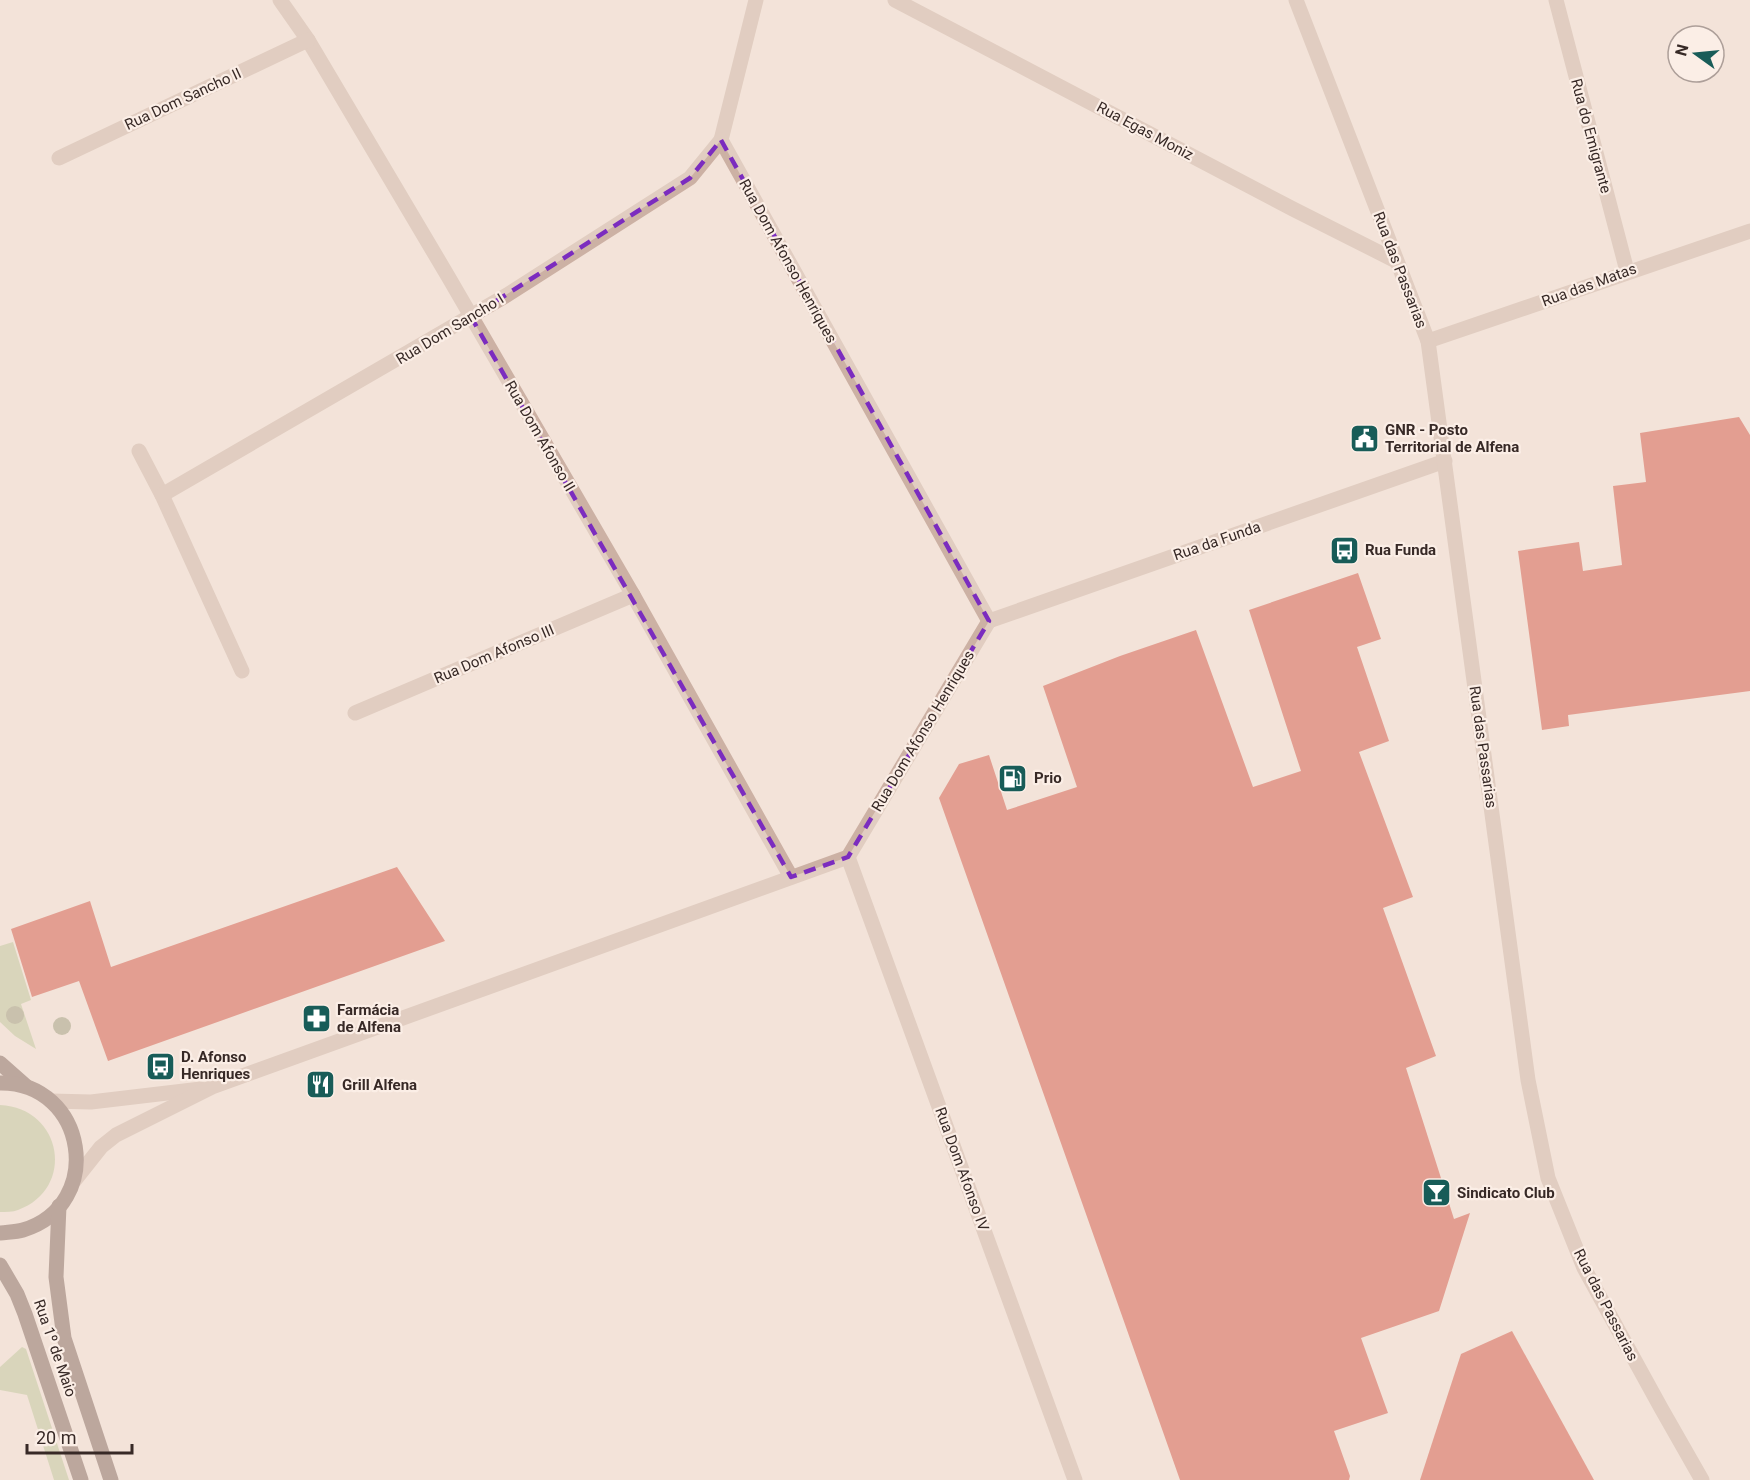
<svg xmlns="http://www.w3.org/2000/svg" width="1750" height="1480" font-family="Roboto,sans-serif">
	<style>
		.green { fill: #bbc498 }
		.building { fill: #d04b3b }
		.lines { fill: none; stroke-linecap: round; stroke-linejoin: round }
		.minor { stroke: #ccb1a4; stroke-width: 15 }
		.tertiary { stroke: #ccb1a4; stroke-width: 15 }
		.primary { stroke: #7b5d56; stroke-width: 15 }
		.tree { fill: #989778 }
		.marked { fill: none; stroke: #7b2cbf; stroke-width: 4.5; stroke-dasharray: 12 8; stroke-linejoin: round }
		.labels { text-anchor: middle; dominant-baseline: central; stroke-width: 4.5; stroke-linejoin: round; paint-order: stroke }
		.street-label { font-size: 15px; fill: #372926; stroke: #fbeee6 }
		.poi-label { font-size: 15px; font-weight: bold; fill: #372926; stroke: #fbeee6; text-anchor: start }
	</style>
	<rect width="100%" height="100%" fill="#f3e3d9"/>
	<g class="green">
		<path d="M13 942 31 1000 21 1004 36 1049 15 1036 0 1022V946Z"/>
		<path d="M0 1105C63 1108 76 1189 18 1210 13 1212 6 1212 0 1212Z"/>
		<path d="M22 1347 26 1349 69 1480H54L27 1395 0 1390V1367Z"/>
	</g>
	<g class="building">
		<path d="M1739 417 1750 435V691L1568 715 1569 726 1542 730 1518 551 1579 542 1583 571 1622 565 1613 486 1646 482 1640 433Z"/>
		<path d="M1358 573 1381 639 1357 647 1389 741 1359 752 1413 897 1383 908 1436 1056 1406 1068 1454 1219 1470 1213 1439 1311 1361 1338 1388 1413 1334 1431 1350 1476 1349 1480H1180L939 798 959 764 989 755 1007 810 1077 787 1043 686 1120 656 1196 630 1253 787 1301 771 1249 610Z"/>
		<path d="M397 867 445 941 108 1061 79 981 32 997 11 929 90 901 111 967Z"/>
		<path d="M1512 1331 1594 1480H1420L1461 1354Z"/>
	</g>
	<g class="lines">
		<g class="minor">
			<path d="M280 0 308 40 449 278 633 595 791 877"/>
			<path d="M756 0 721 140 989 621"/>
			<path d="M1556 0 1627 271"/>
			<path d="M59 158 308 40"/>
			<path d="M1428 341 1750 231"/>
			<path d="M139 451 162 495 242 671"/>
			<path d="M162 495 507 295 690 178 721 140"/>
			<path d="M989 621 1445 461"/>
			<path d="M355 713 633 595"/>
			<path d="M848 857 1075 1480"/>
			<path d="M51 1101 91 1102 201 1089"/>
			<path d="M74 1181 101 1147 116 1135 212 1087 848 857 989 621"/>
		</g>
		<g class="tertiary">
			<path d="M895 0 1293 209 1396 261"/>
			<path d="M1296 0 1428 341 1528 1080 1548 1178 1584 1268 1661 1408 1702 1480"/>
		</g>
		<g class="primary">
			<path d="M0 1063 26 1086"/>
			<path d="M0 1083C87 1082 106 1205 23 1230 16 1232 7 1232 0 1233"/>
			<path d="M59 1206 56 1277 64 1338 111 1480"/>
			<path d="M0 1265 17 1294 25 1314 81 1480"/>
		</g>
	</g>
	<g class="tree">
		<circle cx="15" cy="1015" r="9"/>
		<circle cx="62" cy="1026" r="9"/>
	</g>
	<path d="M0 0H1750V1480H0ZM721 140 989 621 848 857 791 877 471 317 690 178Z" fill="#f3e3d9" fill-opacity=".55" fill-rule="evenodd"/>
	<path class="marked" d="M721 140 989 621 848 857 791 877 471 317 690 178Z"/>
	<defs>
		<symbol id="civic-square" viewBox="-11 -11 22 22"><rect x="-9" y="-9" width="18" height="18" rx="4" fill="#185c58" stroke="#fbeee6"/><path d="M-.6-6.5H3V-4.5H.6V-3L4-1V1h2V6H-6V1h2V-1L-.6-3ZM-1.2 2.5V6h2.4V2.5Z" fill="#fff"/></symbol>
		<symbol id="bus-square" viewBox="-11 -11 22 22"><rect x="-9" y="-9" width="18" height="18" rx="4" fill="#185c58" stroke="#fbeee6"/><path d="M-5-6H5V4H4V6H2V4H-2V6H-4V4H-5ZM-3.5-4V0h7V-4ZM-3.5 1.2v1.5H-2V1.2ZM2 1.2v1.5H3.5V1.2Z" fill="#fff"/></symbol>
		<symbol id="fuel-square" viewBox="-11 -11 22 22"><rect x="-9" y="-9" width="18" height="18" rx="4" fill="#185c58" stroke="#fbeee6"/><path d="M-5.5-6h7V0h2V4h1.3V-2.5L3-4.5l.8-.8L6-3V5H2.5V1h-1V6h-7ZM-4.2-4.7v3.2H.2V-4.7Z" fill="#fff"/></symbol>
		<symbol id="pharmacy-square" viewBox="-11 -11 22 22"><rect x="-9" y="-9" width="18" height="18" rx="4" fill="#185c58" stroke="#fbeee6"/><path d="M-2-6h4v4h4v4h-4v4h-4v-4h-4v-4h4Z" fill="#fff"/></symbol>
		<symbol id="restaurant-square" viewBox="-11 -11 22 22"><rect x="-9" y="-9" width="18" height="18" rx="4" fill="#185c58" stroke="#fbeee6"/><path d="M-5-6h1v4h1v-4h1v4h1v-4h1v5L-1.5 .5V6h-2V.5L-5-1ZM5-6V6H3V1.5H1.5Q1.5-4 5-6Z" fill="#fff"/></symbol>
		<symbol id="bar-square" viewBox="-11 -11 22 22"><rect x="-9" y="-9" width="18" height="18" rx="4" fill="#185c58" stroke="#fbeee6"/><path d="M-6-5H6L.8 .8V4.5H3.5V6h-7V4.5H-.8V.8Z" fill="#fff"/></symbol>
	</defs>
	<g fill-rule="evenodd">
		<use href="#civic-square" x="1348" y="422" width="33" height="33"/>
		<use href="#bus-square" x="1328" y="534" width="33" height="33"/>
		<use href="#fuel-square" x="996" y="762" width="33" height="33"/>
		<use href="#pharmacy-square" x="300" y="1002" width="33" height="33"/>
		<use href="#bus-square" x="144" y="1050" width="33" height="33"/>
		<use href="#restaurant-square" x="304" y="1068" width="33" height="33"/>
		<use href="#bar-square" x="1420" y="1176" width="33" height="33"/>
	</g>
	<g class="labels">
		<g class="street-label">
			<text transform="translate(183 99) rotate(-25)">Rua Dom Sancho II</text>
			<text transform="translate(1145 131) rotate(28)">Rua Egas Moniz</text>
			<text transform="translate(1591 136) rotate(75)">Rua do Emigrante</text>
			<text transform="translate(788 261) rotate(61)">Rua Dom Afonso Henriques</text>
			<text transform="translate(1400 270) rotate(69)">Rua das Passarias</text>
			<text transform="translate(1589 285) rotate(-20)">Rua das Matas</text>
			<text transform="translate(450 329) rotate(-31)">Rua Dom Sancho I</text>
			<text transform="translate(540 436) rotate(60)">Rua Dom Afonso II</text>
			<text transform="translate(1217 541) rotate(-19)">Rua da Funda</text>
			<text transform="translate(494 654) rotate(-23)">Rua Dom Afonso III</text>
			<text transform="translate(923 731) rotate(-59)">Rua Dom Afonso Henriques</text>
			<text transform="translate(1483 747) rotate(82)">Rua das Passarias</text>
			<text transform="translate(962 1169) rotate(70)">Rua Dom Afonso IV</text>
			<text transform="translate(1606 1305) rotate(63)">Rua das Passarias</text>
			<text transform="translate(55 1348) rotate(71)">Rua 1º de Maio</text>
		</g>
		<g class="poi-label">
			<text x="1385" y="430">GNR - Posto<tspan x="1385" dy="17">Territorial de Alfena</tspan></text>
			<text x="1365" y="550">Rua Funda</text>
			<text x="1034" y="778">Prio</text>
			<text x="337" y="1010">Farmácia<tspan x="337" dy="17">de Alfena</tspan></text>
			<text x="181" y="1057">D. Afonso<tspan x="181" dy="17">Henriques</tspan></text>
			<text x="342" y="1085">Grill Alfena</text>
			<text x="1457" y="1193">Sindicato Club</text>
		</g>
	</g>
	<g transform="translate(1696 54) rotate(285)"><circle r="28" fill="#fbeee6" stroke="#ad9f99" stroke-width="1.5"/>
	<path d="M0-4.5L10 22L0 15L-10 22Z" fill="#185c58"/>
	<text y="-9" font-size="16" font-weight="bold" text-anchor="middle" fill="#372926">N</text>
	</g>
	<path d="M27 1444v9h105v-9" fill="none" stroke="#372926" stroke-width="3"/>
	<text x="36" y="1444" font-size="18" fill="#372926" stroke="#fbeee6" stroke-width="4.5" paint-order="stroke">20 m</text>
</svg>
